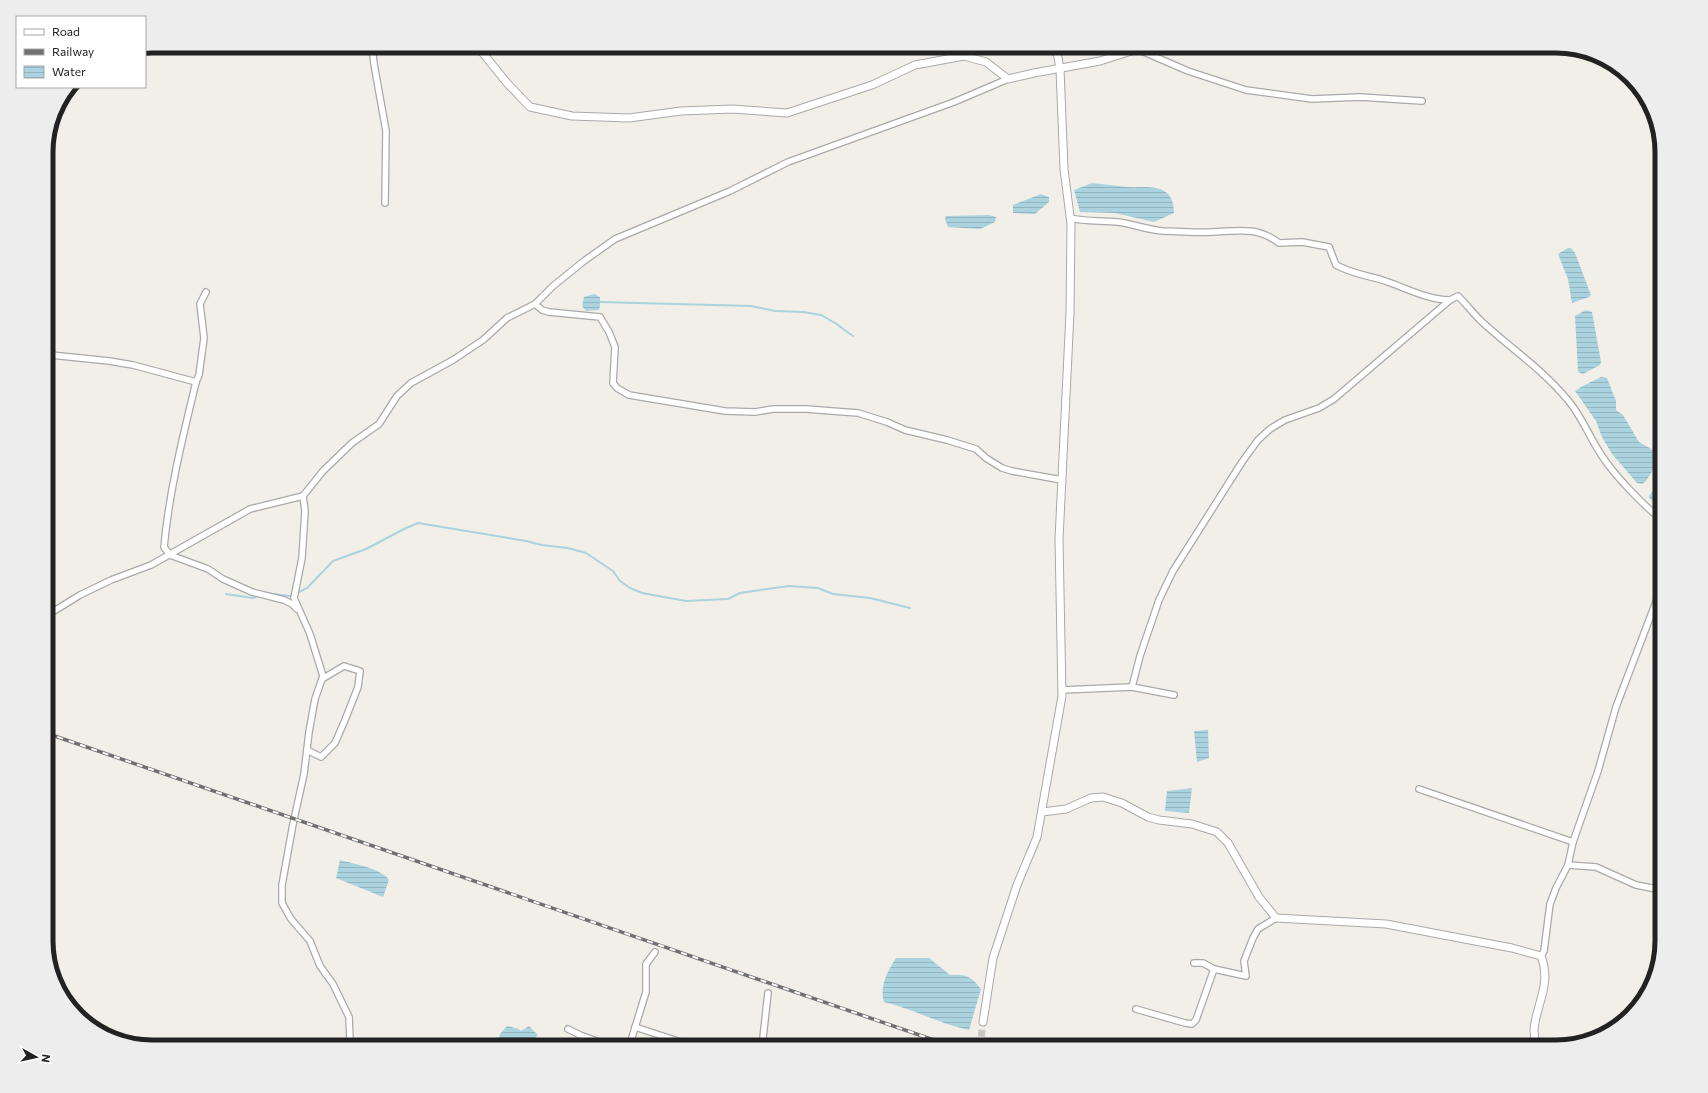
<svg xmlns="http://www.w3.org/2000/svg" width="1708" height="1093" font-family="Commissioner,sans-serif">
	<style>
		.water { fill: url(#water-rules) }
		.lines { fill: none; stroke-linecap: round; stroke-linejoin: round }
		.stream { stroke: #aad3df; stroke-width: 2 }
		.tertiary-tunnel { stroke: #c8c6c1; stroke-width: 7; stroke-dasharray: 7 3.5; stroke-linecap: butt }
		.minor-casing { stroke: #a9a9a9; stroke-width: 8 }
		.tertiary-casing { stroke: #a9a9a9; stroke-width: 9 }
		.minor { stroke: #fff; stroke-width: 5.5 }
		.tertiary { stroke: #fff; stroke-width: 7 }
		.rail-casing { stroke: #707070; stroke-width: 3.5 }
		.rail { stroke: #fff; stroke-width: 2; stroke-dasharray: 6; stroke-linecap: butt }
		.rim { fill: none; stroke: #222; stroke-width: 5 }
	</style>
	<defs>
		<pattern id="water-rules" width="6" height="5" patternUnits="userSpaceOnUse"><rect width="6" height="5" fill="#aad3df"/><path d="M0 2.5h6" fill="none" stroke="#92b5bf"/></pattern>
	</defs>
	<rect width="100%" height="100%" fill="#f2efe9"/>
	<g class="water">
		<path d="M1092 183C1104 184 1115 186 1127 187 1148 188 1174 182 1174 213L1154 222 1115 213 1080 212 1074 190Z"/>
		<path d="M1041 194 1049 197V202L1035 214 1013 213V205Z"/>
		<path d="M989 215 996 217 995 222 980 229 948 227 945 219 946 216Z"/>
		<path d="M1568 248H1571L1575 253 1591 295 1589 297 1572 303 1568 279 1558 254Z"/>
		<path d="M594 294 600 297V306L599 310 586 311 582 306 584 297Z"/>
		<path d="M1586 310 1592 312 1601 362 1600 365 1583 374 1580 373 1578 371 1575 316Z"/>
		<path d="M1601 377 1607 378 1616 401V410L1623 415 1639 442 1658 453 1661 457 1646 481 1642 484 1637 483 1612 454 1602 437 1596 421 1575 391C1583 385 1592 382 1601 377Z"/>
		<path d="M1662 479V509L1650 499 1649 496Z"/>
		<path d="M1208 730 1209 758 1197 762 1194 731Z"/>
		<path d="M1192 788 1189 813 1165 811 1167 791Z"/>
		<path d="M340 860C354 864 381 868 389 880L383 897 336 878Z"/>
		<path d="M896 958H929L950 975C966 974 971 976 981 989L969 1030C940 1024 913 1009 884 1002 879 987 888 970 896 958Z"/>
		<path d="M507 1026 519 1029 521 1031 529 1026 538 1035 527 1047H496L500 1034Z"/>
	</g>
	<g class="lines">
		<g class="stream">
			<path d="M600 302 751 306 775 311 803 312 821 315 835 323 853 336"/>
			<path d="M264 593 290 596 293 595"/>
			<path d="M297 593 307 588 333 561 366 549 404 529 418 523 526 541 542 545 568 548 586 553 613 571 620 581 630 588 642 593 686 601 728 599 740 593 789 586 818 588 833 594 870 598 910 608"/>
			<path d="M226 594 253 598 258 596"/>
		</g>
		<path class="tertiary-tunnel" d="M980 1047 983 1022"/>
		<defs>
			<g id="minor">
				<path d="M372 46 374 64 386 131 385 203"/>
				<path d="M778 49 784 46"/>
				<path d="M1137 49 1188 71 1246 90 1312 99 1360 97 1422 101"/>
				<path d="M1070 218C1085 222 1102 220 1118 222 1133 224 1148 230 1163 231 1179 231 1196 233 1212 232 1237 231 1257 226 1279 243L1302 242 1329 247 1336 265C1352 274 1371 276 1388 282 1408 289 1429 300 1450 300"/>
				<path d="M535 304 542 310 549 312 600 317 609 332 615 347 613 383 617 388 629 395 725 411 755 412 773 409H806L858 413 887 422 905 430 947 440 976 449 986 458 1002 468 1012 471 1062 480"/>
				<path d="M46 341 49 356"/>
				<path d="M46 362 48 357 51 355 109 361 133 365 196 382C183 436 169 492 164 547L170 555 208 569 223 579 252 592 284 600 292 604 297 609"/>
				<path d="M196 382 199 375 204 338 200 304 206 292"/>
				<path d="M46 616 80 595 111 580 151 565 250 509 303 496"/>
				<path d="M1132 687 1140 656 1159 600 1173 571 1242 462 1258 440 1270 429 1285 420 1319 408 1334 399 1450 300 1458 296C1466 304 1473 313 1481 321 1509 347 1542 369 1567 399 1582 416 1589 437 1602 456 1615 476 1643 505 1662 520"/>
				<path d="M1062 690 1132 687 1174 695"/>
				<path d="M307 750 321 757 335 743 345 720 358 687 360 671 344 666 322 679"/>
				<path d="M1419 789 1573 842"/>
				<path d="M1568 865 1596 867 1636 885 1662 890"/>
				<path d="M1541 956 1544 951 1550 904 1556 888 1568 865 1573 842 1598 771 1616 707 1662 586"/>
				<path d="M1194 963H1203L1214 969 1246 976 1244 961 1253 938 1258 929 1276 918"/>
				<path d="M1136 1009 1185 1023 1192 1024 1196 1020 1214 969"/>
				<path d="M635 1027 696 1047"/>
				<path d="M568 1029 580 1035 613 1047"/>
				<path d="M348 1047 350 1040 349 1017 333 984 320 966 310 941 291 919 282 903V885L293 824 304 774 309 732 315 699 323 676 310 634 294 598 302 558 305 511 303 496 323 471 352 443 379 424 397 396 411 383 453 360 483 340 507 318 535 304 553 286 584 261 615 239 730 191 788 162 954 102 1008 79"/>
				<path d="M629 1047 646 992V964L655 952"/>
				<path d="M762 1047 768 993"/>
			</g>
			<g id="tertiary">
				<path d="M477 46 507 83 530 107 572 116 629 118 681 111 732 109 787 113 872 85 915 65 964 56 986 62 1008 79 1034 73 1100 61 1147 46"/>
				<path d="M1042 812 1066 809 1091 798 1103 797 1122 803 1148 817 1159 820 1192 824 1217 832 1228 843 1259 897 1276 918 1386 924 1512 948 1541 956C1555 992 1525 1017 1537 1047"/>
				<path d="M983 1022 993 958 1017 885 1037 837 1062 696 1059 539 1070 313 1071 224 1064 169 1060 69 1056 46"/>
			</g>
		</defs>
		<use href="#minor" class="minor-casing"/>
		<use href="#tertiary" class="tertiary-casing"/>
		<use href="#minor" class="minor"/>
		<use href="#tertiary" class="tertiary"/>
		<defs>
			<path id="rail" d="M46 733 954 1047"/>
		</defs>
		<use href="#rail" class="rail-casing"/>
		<use href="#rail" class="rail"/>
	</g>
	<path d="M0 0H1708V1093H0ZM152 53H1556A99 99 0 0 1 1655 152V941A99 99 0 0 1 1556 1040H152A99 99 0 0 1 53 941V152A99 99 0 0 1 152 53Z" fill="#ededed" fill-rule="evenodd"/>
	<path class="rim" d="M152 53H1556A99 99 0 0 1 1655 152V941A99 99 0 0 1 1556 1040H152A99 99 0 0 1 53 941V152A99 99 0 0 1 152 53Z"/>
	<rect x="16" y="16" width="130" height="72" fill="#ffffff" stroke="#a7a7a7"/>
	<rect x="24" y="29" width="20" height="6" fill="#ffffff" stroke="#a7a7a7"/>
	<text x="52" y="36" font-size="12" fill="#222222">Road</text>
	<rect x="24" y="49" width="20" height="6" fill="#707070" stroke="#a7a7a7"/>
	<text x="52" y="56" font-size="12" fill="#222222">Railway</text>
	<rect x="24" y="66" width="20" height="12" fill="url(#water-rules)" stroke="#a7a7a7"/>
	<text x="52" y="76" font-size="12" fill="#222222">Water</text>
	<g transform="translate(36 1057) rotate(98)" stroke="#ffffff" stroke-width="3" paint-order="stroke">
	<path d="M0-3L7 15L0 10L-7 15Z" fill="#222222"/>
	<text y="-6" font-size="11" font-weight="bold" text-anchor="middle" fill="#222222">N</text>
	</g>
</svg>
